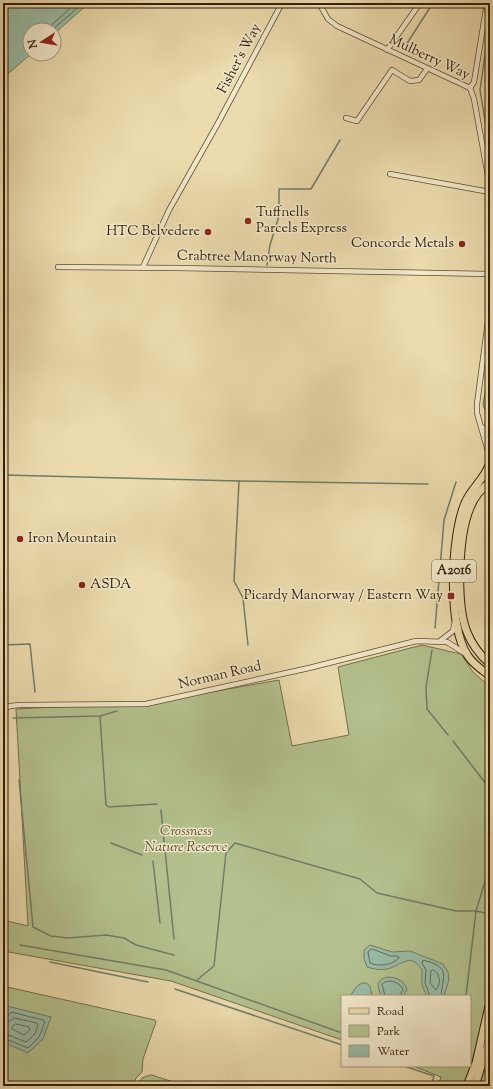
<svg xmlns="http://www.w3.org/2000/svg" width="493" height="1089" font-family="'Sorts Mill Goudy',serif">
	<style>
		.green { fill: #b3c18e; stroke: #74704a }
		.water { fill: #99bca6; stroke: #717d66 }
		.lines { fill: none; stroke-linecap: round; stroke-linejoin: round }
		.shore { stroke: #666d56; stroke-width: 1 }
		.stream { stroke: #717d66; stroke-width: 1.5 }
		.street-casing { stroke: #624d30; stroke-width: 6 }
		.primary-casing { stroke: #341e06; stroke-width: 9 }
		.street { stroke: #f2e8ca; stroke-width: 4.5 }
		.primary { stroke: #ebdbae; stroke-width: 7 }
		.poi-dot { fill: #8f2418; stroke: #f2e8ca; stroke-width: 1.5 }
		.labels { text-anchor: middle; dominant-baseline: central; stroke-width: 3; stroke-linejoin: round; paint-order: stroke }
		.shield { fill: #f2e8ca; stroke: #6d5b41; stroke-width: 1 }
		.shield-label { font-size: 13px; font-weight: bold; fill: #341e06 }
		.street-label { font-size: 14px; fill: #341e06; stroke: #f2e8ca }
		.poi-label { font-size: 14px; fill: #341e06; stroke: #f2e8ca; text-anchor: start }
		.park-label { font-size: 14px; font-style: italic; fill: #5a4f2f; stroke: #f2e8ca }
	</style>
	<rect width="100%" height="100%" fill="#ebdbae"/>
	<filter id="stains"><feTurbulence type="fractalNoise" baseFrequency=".005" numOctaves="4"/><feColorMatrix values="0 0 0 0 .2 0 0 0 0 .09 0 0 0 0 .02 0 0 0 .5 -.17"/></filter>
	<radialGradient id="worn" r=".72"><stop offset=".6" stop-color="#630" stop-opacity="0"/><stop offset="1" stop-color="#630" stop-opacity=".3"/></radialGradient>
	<g class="green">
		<path d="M490 362V422L483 405Z"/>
		<path d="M422 645 461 654 473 672 490 687V974C485 1013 477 1050 463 1086H438L441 1077 413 1066H470V996H342V1040L171 981 3 951V920L28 926 16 709 155 702 279 680 292 746 349 735 338 667Z"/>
		<path d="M7 987 155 1020 156 1022 143 1059 142 1072 136 1078 133 1086H3V988Z"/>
		<path d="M490 1053V1086H479L490 1054Z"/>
		<path d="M150 1075H152L185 1086H137L142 1078Z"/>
	</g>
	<g class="water">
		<path d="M3 3H89L54 34V30H30L31 54 3 78Z"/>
		<path d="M370 945 392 952 410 951 443 964 448 972 449 980 444 996H428C420 987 422 981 422 970 412 956 408 960 395 966 387 971 376 970 367 967L364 958V950Z"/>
		<path d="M389 977C398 978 405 981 407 990L403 996H381C377 985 376 979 389 977Z"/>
		<path d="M362 983H366L370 986 372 996H350L357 986Z"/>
		<path d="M7 1006 51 1017 43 1039 28 1053 3 1042V1021Z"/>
	</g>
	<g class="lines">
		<g class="shore">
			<path d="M46 30 76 3"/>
			<path d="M52 30 83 3"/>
			<path d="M372 949 391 956H398L399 958C392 965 379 967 370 963L368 952Z"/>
			<path d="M433 970C441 974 441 984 436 990L430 983 431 971Z"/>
			<path d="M385 996 382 984C389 978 399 982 403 989L400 996"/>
			<path d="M430 996 425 983 426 970 422 963 423 960C451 967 443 975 441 996"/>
			<path d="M3 1018 7 1017 11 1012 43 1020 45 1022 39 1037 28 1048 3 1038"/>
			<path d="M3 1023 8 1022 14 1018 37 1023 38 1025 35 1034 26 1042 3 1033"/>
			<path d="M16 1024 29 1027 30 1030 24 1035 12 1029V1027Z"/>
		</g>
		<g class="stream">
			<path d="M490 20 480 90 490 151"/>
			<path d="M406 45 433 3"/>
			<path d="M267 265 270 245 279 216V189H311L340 140"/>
			<path d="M3 475 239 481 428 484"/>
			<path d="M239 481 234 581 243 598 248 645"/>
			<path d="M435 628 444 520 456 482"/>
			<path d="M3 645 30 644 35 692"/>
			<path d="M432 650 426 687 427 709 448 735"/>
			<path d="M100 716 106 805 109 807 157 804"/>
			<path d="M13 718 100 716 117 711"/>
			<path d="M453 741 490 789"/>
			<path d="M19 780 33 927 51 936 68 938 106 935 124 938 136 945 174 955"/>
			<path d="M161 810 174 939"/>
			<path d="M111 843 142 855"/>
			<path d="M153 861 160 923"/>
			<path d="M20 945 166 970 342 1033"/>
			<path d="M50 962 148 982"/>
			<path d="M197 980 214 966 226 853 235 843 360 879 377 893 456 911H476L490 914"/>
			<path d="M175 989 342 1045"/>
			<path d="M466 996 476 911 490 865"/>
			<path d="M404 1066 434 1076 431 1086"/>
		</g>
		<defs>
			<g id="street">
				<path d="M319 3 328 19 337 26 470 88 474 99 490 187"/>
				<path d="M387 50 420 3"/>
				<path d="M470 88 474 82 487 3"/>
				<path d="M346 118 357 121 392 70 410 81 419 80 427 69"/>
				<path d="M390 174 490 192"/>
				<path d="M58 267 177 268 490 274"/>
				<path d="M143 267 169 210 217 125 282 3"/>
				<path d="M484 428 490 435"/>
				<path d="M489 455 477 413V404L490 306"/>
				<path d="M440 641 453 631 455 621"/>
				<path d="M3 710 10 706 20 705 146 704 309 668 416 641 447 642 466 654"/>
				<path d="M3 795V796"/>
			</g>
			<g id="primary">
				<path d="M490 453V462"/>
				<path d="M490 462C486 478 471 488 465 503 451 535 447 626 468 656 473 664 482 670 490 676"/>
				<path d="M490 482C481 489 474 497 470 508 458 536 456 605 467 632 472 645 480 655 490 664"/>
				<path d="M467 1086 476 1063 490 1002"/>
				<path d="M475 1086 490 1037"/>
			</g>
		</defs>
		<use href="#street" class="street-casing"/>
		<use href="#primary" class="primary-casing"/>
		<use href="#street" class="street"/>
		<use href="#primary" class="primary"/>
	</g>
	<g class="poi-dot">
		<circle cx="248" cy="221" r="4"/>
		<circle cx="208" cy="232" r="4"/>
		<circle cx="462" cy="244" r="4"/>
		<circle cx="20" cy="539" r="4"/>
		<circle cx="82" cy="585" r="4"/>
		<rect x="447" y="592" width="8" height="8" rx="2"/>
	</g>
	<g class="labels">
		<rect class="shield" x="432" y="560" width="44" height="22" rx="3"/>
		<g class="shield-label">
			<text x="454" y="571">A2016</text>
		</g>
		<g class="street-label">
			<text transform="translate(429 58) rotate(25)">Mulberry Way</text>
			<text transform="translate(240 59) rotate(-62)">Fisher's Way</text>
			<text transform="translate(257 258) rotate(1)">Crabtree Manorway North</text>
			<text transform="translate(220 676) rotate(-13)">Norman Road</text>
		</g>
		<g class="poi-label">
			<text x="256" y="213">Tuffnells<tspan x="256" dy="16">Parcels Express</tspan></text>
			<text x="200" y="232" text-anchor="end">HTC Belvedere</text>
			<text x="454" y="244" text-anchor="end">Concorde Metals</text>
			<text x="28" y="539">Iron Mountain</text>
			<text x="90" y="585">ASDA</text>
			<text x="443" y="596" text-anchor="end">Picardy Manorway / Eastern Way</text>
		</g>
		<g class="park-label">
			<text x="186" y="832">Crossness<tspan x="186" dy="16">Nature Reserve</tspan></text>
		</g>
	</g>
	<rect width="493" height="1089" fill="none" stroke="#ebdbae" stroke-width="16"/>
	<rect x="4" y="4" width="485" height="1081" fill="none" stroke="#341e06" stroke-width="2"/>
	<rect x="8" y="8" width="477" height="1073" fill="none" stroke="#341e06"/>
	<rect x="341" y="995" width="130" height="72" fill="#f2e8ca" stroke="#a6977c"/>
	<rect x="349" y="1008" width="20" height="6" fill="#ebdbae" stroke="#a6977c"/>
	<text x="377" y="1015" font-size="12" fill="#341e06">Road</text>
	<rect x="349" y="1025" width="20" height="12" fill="#b3c18e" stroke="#a6977c"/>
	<text x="377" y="1035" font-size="12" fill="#341e06">Park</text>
	<rect x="349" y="1045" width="20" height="12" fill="#99bca6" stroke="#a6977c"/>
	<text x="377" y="1055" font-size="12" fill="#341e06">Water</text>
	<g transform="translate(42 42) rotate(258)"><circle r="19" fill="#f2e8ca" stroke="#a6977c"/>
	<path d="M0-3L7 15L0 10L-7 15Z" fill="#8f2418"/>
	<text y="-6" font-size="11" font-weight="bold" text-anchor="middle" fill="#341e06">N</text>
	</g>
	<rect width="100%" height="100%" filter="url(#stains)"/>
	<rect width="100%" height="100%" fill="url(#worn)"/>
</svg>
